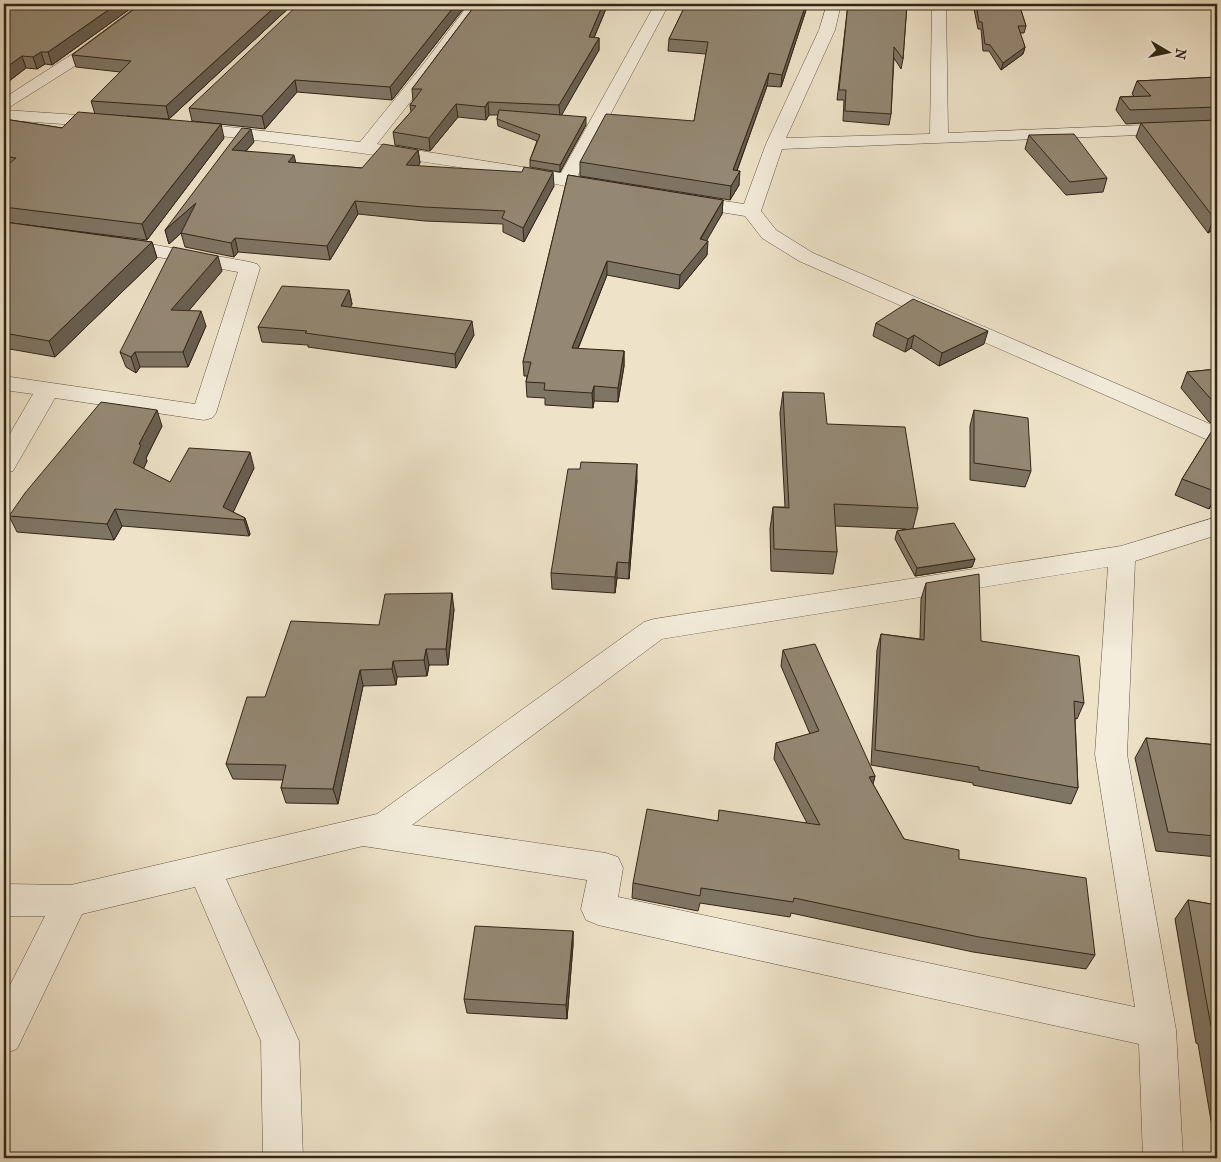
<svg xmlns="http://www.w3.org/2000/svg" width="1221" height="1162" font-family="'IM FELL French Canon',serif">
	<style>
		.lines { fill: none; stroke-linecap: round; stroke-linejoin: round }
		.minor-casing { stroke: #625544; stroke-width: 1 }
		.minor { fill: #f4eddc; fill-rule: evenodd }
		.wall { fill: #7f7564; stroke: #332617 }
		.shaded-wall { fill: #685f51; stroke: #332617 }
		.building { fill: #948874; stroke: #332617 }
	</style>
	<rect width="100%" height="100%" fill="#eee3c9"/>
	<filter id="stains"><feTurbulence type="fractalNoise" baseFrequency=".004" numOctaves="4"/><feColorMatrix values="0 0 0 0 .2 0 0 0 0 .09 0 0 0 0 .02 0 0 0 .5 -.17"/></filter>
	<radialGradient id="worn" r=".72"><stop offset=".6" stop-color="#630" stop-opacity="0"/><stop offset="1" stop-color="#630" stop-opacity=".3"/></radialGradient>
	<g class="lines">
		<defs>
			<g id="minor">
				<path d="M140 4H156L86 59 5 110 107 117 113 118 116 122 113 126 107 127 4 120V98L74 53Z"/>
				<path d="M469 4H483L437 68 377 144 561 173 655 4H669L577 177 612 184 614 188 612 192 605 194C466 164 326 148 185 132L179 131 176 127 179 123 185 122 360 142 425 62Z"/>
				<path d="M827 4H841L835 30 786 138 930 134 932 4H946L948 133 1217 122V132L782 149 761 211 776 230 813 253 1217 427V444L799 261 762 238 745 216 677 205 675 201 677 197 684 195 744 204 766 144 819 30Z"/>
				<path d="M117 238 250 262 257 264 260 268 216 413 212 418 204 420 55 398 13 471 4 473V444L33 394 4 390V376L195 404 238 272 110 248 107 244 110 240Z"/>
				<path d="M1217 517V535L1135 561 1127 754 1176 1030 1183 1158H1143L1139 1044 598 925 586 920 581 909 587 880 363 846 226 879 299 1041 303 1158H263L261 1041 195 887 82 914 17 1049 4 1054V997L45 916H4V884L71 885 377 814 644 622 654 619 1121 546ZM1108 567 1095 754 1135 1007 618 897 623 868 618 857 606 853 412 825 662 639Z"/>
			</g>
		</defs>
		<use href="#minor" class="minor-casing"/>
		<use href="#minor" class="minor"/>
	</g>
	<g class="wall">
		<path d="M4 4H137L52 65 45 64 37 69 26 68 4 85Z"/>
		<path d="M141 4H293L169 119 127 116 224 138 147 240 4 222V119L62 128 95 114 91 101 120 72 76 67 72 55Z"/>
		<path d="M467 4 392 100 297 92 265 129 192 121 189 108Z"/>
		<path d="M476 4H608L594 38H599V50L561 115 586 125 560 172 530 167V160L537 141 498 126 497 119 498 115H489L486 120 458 117 430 151 395 145 393 132 411 112 410 105 413 101 412 89Z"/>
		<path d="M686 4H808L781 87 767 86 737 171 739 185 730 200 580 176V162L694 121 706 54 668 51 669 39Z"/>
		<path d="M848 4H907L903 59 901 69 894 58 891 114 889 125 843 121 844 100H837Z"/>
		<path d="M973 4H1019L1026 26 1024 33H1020L1025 47 1023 54 1001 70 989 51H983L981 29H978Z"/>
		<path d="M1217 77V239L1213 230 1208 233 1136 137 1141 123 1126 124 1116 110 1120 97 1134 96 1132 94 1137 81Z"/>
		<path d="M1029 135 1107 178 1103 192 1066 195 1025 149Z"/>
		<path d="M254 142 246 151 296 163 362 168 418 150 420 163 418 166 554 186 524 242 503 232V224L425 221 358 214 330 260 238 252 234 257 185 247 181 233 169 244 165 230Z"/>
		<path d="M568 175 723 200 722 214 706 240 707 255 679 289 607 275 578 349 624 351V366L618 402 594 401 593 408 545 405V398L527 397 526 382 527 376H524L523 362Z"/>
		<path d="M4 222 152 242 157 258 55 357 4 348Z"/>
		<path d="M222 271 189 310 206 326 188 367H140L136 373 126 367 120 352Z"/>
		<path d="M349 290 352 304 350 307 474 335 456 368 308 347V345L262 342 258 327Z"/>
		<path d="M876 323 984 344 939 366 911 348 905 352 873 336Z"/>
		<path d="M1217 369V425L1209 422 1181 388 1187 372Z"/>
		<path d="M783 392 827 424 918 508 913 528 975 559 972 567 915 576 895 539 897 531 906 529 835 526 837 552 833 574 771 571 770 529 773 507H785L780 413Z"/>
		<path d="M974 410 1031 471 1025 487 970 480V426Z"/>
		<path d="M162 426 146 458 147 461 143 469 170 482 254 468 233 512 245 518 250 534 249 536 122 526 114 540 17 532 9 516Z"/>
		<path d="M1215 426 1217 495 1209 509 1175 495 1182 479Z"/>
		<path d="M637 480 629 579 617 578 615 593 552 589 551 573Z"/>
		<path d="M926 583 981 641 1084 703 1077 719 1075 718 1078 788 1071 804 973 785V783L871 765 877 650 881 634 920 639 921 599Z"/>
		<path d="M454 609 448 665H429L427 676 397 677 396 685 363 686 338 804 286 803 281 788 283 780 233 779 226 764 265 697 379 625Z"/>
		<path d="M783 650 875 776 873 784 904 839 959 859 1095 955 1086 969 973 952 791 913 790 917 700 903 698 911 632 898 633 883 718 821 807 823 774 759 776 743 810 734 781 666Z"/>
		<path d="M1146 738 1217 745V857L1156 851 1135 758Z"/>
		<path d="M1188 900 1217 905V1156L1198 1044 1196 1043 1175 919Z"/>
		<path d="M573 931V945L567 1019 467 1013 464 999Z"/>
	</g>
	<g class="shaded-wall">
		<path d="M117 4H137L52 65 48 52Z"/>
		<path d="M278 4H293L169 119 166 106Z"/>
		<path d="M456 4H467L392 100 390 87Z"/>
		<path d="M603 4H608L589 49V37Z"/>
		<path d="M806 4H808L781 87 782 75Z"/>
		<path d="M599 38V50L560 118 559 105Z"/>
		<path d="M1025 47 1023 54 1001 70 1003 63Z"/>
		<path d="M41 52 45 64 37 69 33 57Z"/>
		<path d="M22 56 26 68 4 85V69Z"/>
		<path d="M769 73 767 86 732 184 733 170Z"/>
		<path d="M295 80 297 92 265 129 262 116Z"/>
		<path d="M488 102 489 115 486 120 485 107Z"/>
		<path d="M456 104 458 117 430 151 429 138Z"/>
		<path d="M586 117V125L560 172V165Z"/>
		<path d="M221 124 224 138 147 240 142 224Z"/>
		<path d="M251 129 254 142 235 163 232 150Z"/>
		<path d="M418 150 420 163 408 178 406 165Z"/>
		<path d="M294 155 297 168 288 162Z"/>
		<path d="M740 171 739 185 730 200 731 186Z"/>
		<path d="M553 172 554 186 524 242 523 228Z"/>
		<path d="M723 200 722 214 703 247 708 241 707 255 679 289 680 275Z"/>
		<path d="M355 201 358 214 330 260 327 246Z"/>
		<path d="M196 203 199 217 169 244 165 230Z"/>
		<path d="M1217 216V220L1213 230 1208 233 1214 218Z"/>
		<path d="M235 238 238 252 234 257 231 243Z"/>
		<path d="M152 242 157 258 55 357 49 341Z"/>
		<path d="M218 256 222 271 176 326 171 310Z"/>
		<path d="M607 261V275L572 363V348Z"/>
		<path d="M349 290 352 304 344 320 341 306Z"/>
		<path d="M201 311 206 326 188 367 183 352Z"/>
		<path d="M472 321 474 335 456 368 455 354Z"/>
		<path d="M988 331 984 344 939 366 942 353Z"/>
		<path d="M914 335 911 348 905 352 908 339Z"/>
		<path d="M624 351V366L618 402V388Z"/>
		<path d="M135 352 140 367 136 373 131 357Z"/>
		<path d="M594 386V401L593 408 592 393Z"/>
		<path d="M157 410 162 426 146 458 147 461 139 479 133 463 139 444Z"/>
		<path d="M250 452 254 468 230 519 223 507Z"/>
		<path d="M637 464V480L629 579V563Z"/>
		<path d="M1217 492V495L1209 509Z"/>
		<path d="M115 509 122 526 114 540 107 524Z"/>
		<path d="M245 518 250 534 249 536 244 520Z"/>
		<path d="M975 559 972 567 915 576 917 568Z"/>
		<path d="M617 562V578L615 593V577Z"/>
		<path d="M452 593 454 609 448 665 446 649Z"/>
		<path d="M426 649 429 665 427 676 424 660Z"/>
		<path d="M393 661 397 677 396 685 392 669Z"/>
		<path d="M360 670 363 686 338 804 333 789Z"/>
		<path d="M875 776 871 791 869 777Z"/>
		<path d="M573 931V945L567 1019 566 1005Z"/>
	</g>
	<g class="building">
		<path d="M4 4H117L48 52H41L33 57 22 56 4 69Z"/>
		<path d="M141 4H278L166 106 91 101 131 61 72 55Z"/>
		<path d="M299 4H456L390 87 295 80 262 116 189 108Z"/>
		<path d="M476 4H603L589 37 599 38 559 105 488 102 485 107 456 104 429 138 393 132 416 106 410 105 422 89H412Z"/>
		<path d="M686 4H806L782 75 769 73 733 170 740 171 731 186 580 162 606 114 694 121 708 42 669 39Z"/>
		<path d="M848 4H907L903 59 894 47 891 114 845 111 846 90H839Z"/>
		<path d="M976 4H1019L1026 26H1018L1025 47 1003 63 990 45 985 44 982 22H979Z"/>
		<path d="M1217 77V107L1130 110 1120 97 1151 96 1137 81Z"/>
		<path d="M499 110 586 117 560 165 530 160 540 135 497 119Z"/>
		<path d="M78 112 221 124 142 224 4 207V168L16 158 4 156V119L62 128Z"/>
		<path d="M1217 120V216L1214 218 1141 123Z"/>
		<path d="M242 128 251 129 232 150 294 155 288 162 362 168 383 144 418 150 406 165 522 172 524 167 553 172 523 228 502 218 505 211 424 207 355 201 327 246 235 238 231 243 181 233 196 203 165 230Z"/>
		<path d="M1074 134 1107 178 1070 182 1029 135Z"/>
		<path d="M568 175 723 200 700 239 708 241 680 275 607 261 572 348 624 351 618 388 594 386 592 393 544 390 545 383 526 382 531 362H523Z"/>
		<path d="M4 222 152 242 49 341 4 333Z"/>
		<path d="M173 247 218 256 171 310 201 311 183 352H135L131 357 120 352Z"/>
		<path d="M282 286 349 290 341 306 472 321 455 354 305 333 307 331 258 327Z"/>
		<path d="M913 299 988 331 942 353 914 335 908 339 876 323Z"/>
		<path d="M1217 369V406L1187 372Z"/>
		<path d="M783 392 824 393 827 424 905 427 918 508 834 504 837 552 774 549 773 507 789 508Z"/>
		<path d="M101 402 157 410 139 444 141 445 133 463 170 482 189 448 250 452 223 507 245 518 244 520 115 509 107 524 9 516 25 493Z"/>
		<path d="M974 410 1028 418 1031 471 974 463Z"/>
		<path d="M1215 426 1217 427V492L1182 479Z"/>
		<path d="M581 462 637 464 629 563 617 562 615 577 551 573 568 469H580Z"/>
		<path d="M954 523 975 559 917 568 897 531Z"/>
		<path d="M979 574 981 641 1079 656 1084 703 1074 701 1078 788 979 770V767L875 750 881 634 924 640 926 583Z"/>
		<path d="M452 593 446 649H426L424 660 393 661 392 669 360 670 333 789 281 788 286 765 226 764 247 697H265L291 621 379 625 385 594Z"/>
		<path d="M815 644 875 776 869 777 904 839 959 850V859L1086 878 1095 955 979 937 794 898 793 902 701 888 700 896 633 883 647 809 718 821 719 810 820 825 776 743 819 731 783 650Z"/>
		<path d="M1146 738 1217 745V836L1168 832Z"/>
		<path d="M1188 900 1217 905V1051L1213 1027 1211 1026Z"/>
		<path d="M475 926 573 931 566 1005 464 999Z"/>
	</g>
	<rect width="1221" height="1162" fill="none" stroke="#eee3c9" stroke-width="20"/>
	<rect x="5" y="5" width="1211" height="1152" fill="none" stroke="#332617" stroke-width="2.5"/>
	<rect x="10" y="10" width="1201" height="1142" fill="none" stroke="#332617"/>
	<g transform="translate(1168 52) rotate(99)" stroke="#f4eddc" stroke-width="4" paint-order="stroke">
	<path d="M0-4L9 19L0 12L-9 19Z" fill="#332617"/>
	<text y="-8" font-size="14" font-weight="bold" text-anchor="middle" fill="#332617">N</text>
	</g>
	<rect width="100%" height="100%" filter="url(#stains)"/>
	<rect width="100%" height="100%" fill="url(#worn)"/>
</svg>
